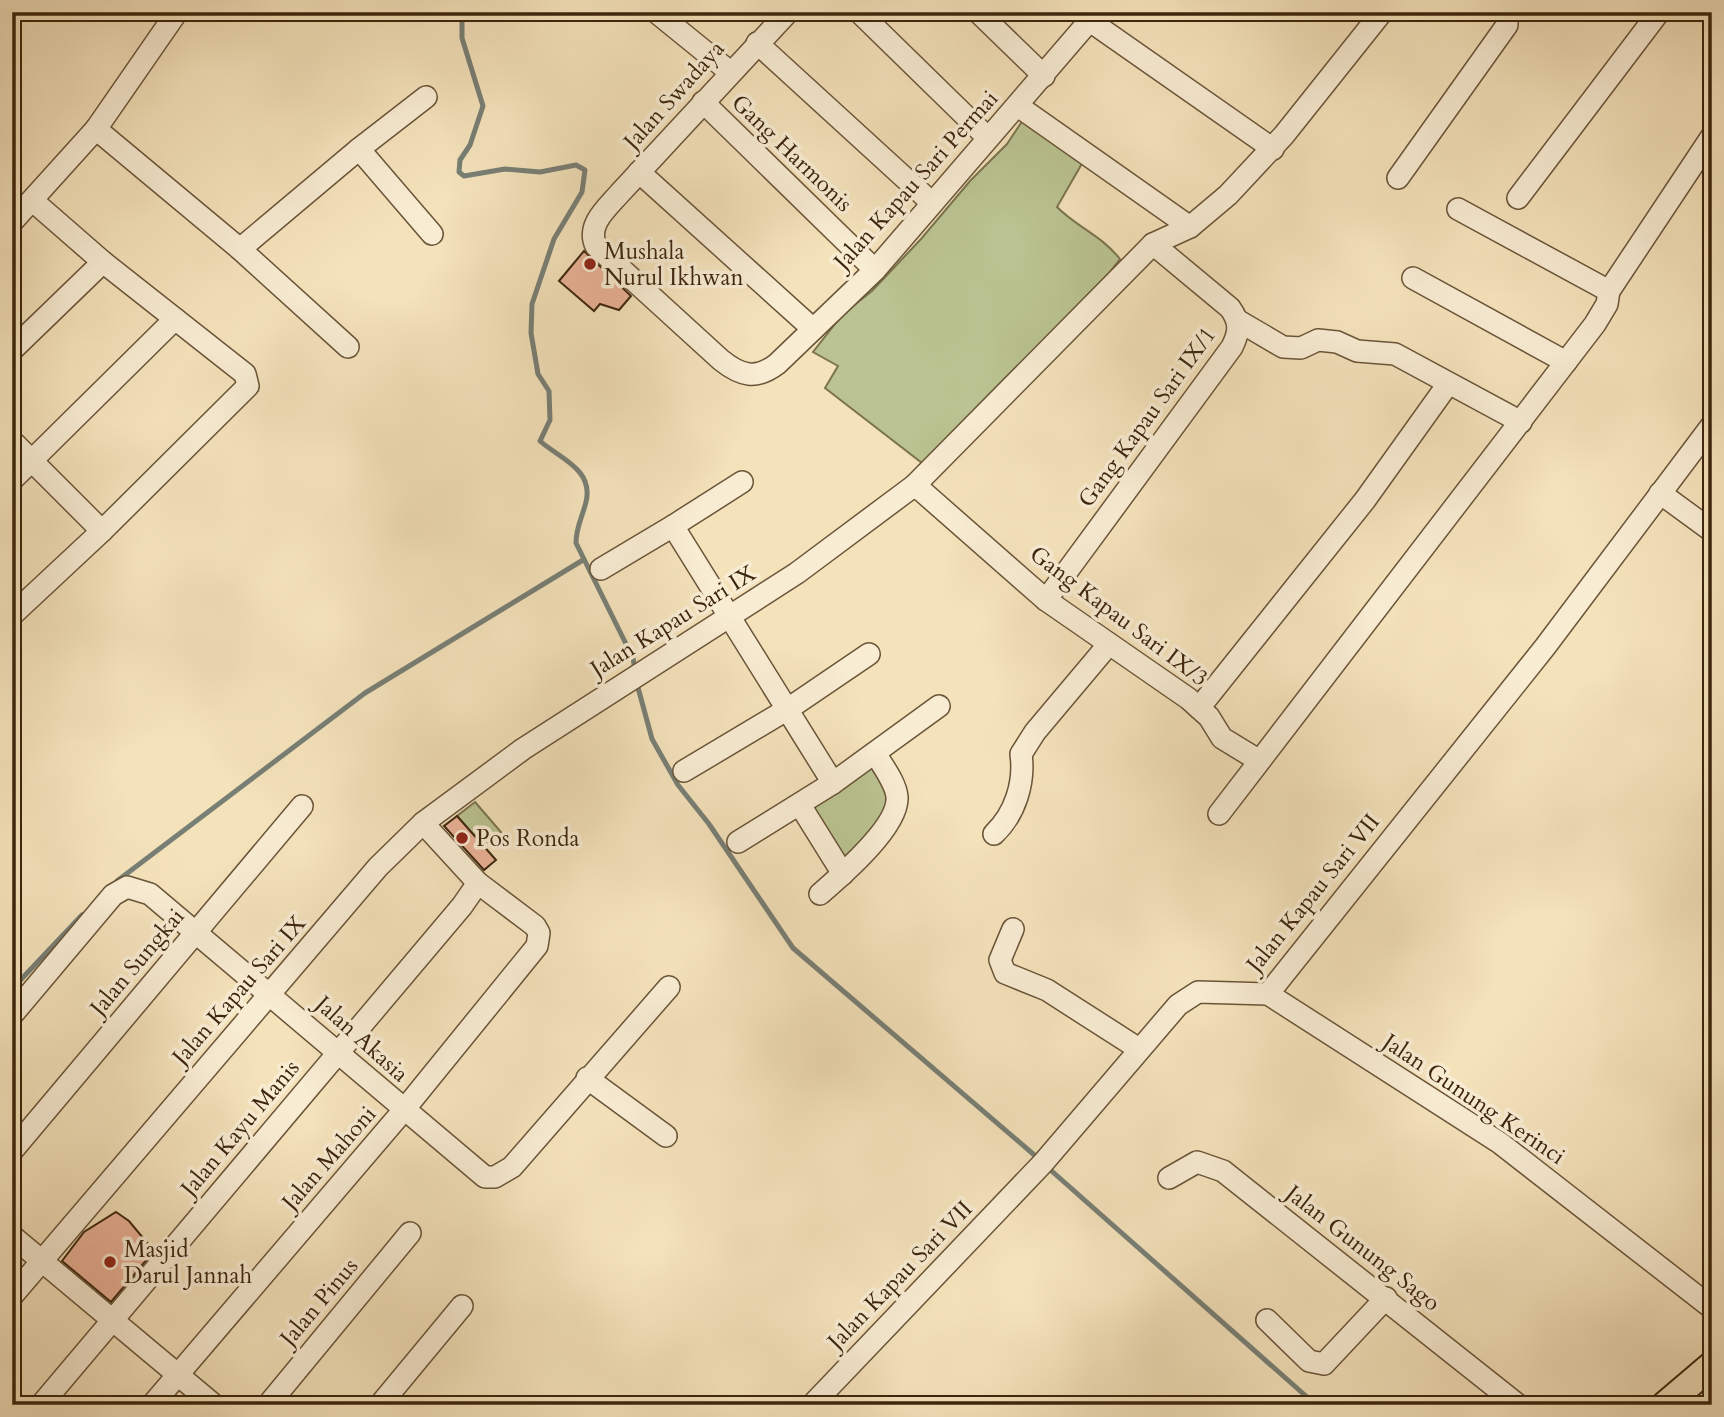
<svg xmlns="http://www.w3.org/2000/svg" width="1724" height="1417" font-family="Cardo,serif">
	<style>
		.green { fill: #bac391; stroke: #7b744f; stroke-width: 2 }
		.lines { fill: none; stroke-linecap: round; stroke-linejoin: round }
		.stream { stroke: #787f75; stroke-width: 5 }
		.building { fill: #ebb298; stroke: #3c250d; stroke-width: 2 }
		.minor-casing { stroke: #6a5438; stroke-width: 24 }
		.major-casing { stroke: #3c250d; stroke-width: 30 }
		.minor { stroke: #f8ecd3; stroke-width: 21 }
		.major { stroke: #f4e2bb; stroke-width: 26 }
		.poi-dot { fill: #8f2418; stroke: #f8ecd3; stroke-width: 2.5 }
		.labels { text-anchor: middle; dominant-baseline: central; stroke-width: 7; stroke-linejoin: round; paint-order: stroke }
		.street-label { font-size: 23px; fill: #3c250d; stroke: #f8ecd3 }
		.poi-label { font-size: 23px; fill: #3c250d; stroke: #f8ecd3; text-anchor: start }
	</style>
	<rect width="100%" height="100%" fill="#f4e2bb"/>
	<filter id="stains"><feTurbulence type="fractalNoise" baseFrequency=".00286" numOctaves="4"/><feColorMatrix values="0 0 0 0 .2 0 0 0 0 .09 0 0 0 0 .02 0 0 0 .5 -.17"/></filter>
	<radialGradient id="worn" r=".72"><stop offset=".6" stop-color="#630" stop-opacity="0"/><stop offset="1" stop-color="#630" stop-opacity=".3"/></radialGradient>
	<g class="green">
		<path d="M1025 117 1084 160 1057 207C1078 228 1101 235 1120 259L1085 304 941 451 922 463 825 388 838 366 813 352 843 314 872 291 921 239 970 181 1007 144Z"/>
		<path d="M872 758 894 802 843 862 808 810Z"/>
		<path d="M475 802 501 832 483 846 457 816Z"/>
	</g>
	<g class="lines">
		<g class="stream">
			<path d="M462 12V38L483 106 470 145 460 160 459 172 464 176 505 169 540 172 576 165 585 170 582 192 554 239 532 304 531 333 538 374 549 391 550 420 540 441C559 458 594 469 586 502 582 518 576 527 576 543L633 658 635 670"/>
			<path d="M637 684 652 739 678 785 709 824 793 948 1039 1159"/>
			<path d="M117 881 365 693 583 560"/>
			<path d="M12 989 82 915"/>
			<path d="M1046 1166 1316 1405"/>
		</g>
	</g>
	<g class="building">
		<path d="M584 251 631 296 619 310 600 304 594 311 559 281Z"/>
		<path d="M457 816 496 860 484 870 444 826Z"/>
		<path d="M116 1212 129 1221 154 1251 111 1302 62 1261 84 1232Z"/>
	</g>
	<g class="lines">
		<defs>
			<g id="minor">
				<path d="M656 12 730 72"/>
				<path d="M788 12 620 193C607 208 586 225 596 246L721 360C741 376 756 380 777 364L875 270 1097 12"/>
				<path d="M859 12 988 138"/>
				<path d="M978 12 1044 76"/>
				<path d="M1090 21 1273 149"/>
				<path d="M757 43 931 202"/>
				<path d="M703 102 875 270"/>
				<path d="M1018 106 1190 227"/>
				<path d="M96 129 240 249 359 149 426 97"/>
				<path d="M359 149 432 234"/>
				<path d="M639 172 813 329"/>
				<path d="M1398 178 1507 25V12"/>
				<path d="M1518 198 1659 12"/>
				<path d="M1458 209 1609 291"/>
				<path d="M12 222 96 129 177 12"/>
				<path d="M240 249 348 347"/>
				<path d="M1413 278 1566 362"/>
				<path d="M1237 320 1283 347 1301 348 1318 340 1337 342 1357 351 1395 354 1521 422"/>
				<path d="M12 350 103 262"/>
				<path d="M12 441 102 531"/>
				<path d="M12 480 175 319"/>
				<path d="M742 482 673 526 833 783"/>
				<path d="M915 485 1046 600 1189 699 1209 717 1222 738 1258 760"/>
				<path d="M1660 493 1712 531"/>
				<path d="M601 569 673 526"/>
				<path d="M1046 600 1232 347C1240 331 1240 322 1230 308L1153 244"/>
				<path d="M12 615 102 531 248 386 245 374 103 262 33 201"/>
				<path d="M1199 708 1365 500 1448 384"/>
				<path d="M684 771 788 709 869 654"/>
				<path d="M800 805 843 874"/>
				<path d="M1219 814 1595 324 1607 304 1609 291 1712 136"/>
				<path d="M994 834C1015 814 1025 783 1021 754L1035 732 1109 644"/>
				<path d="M738 842 833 783 939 706"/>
				<path d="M820 894C842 875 899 826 897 797 896 783 882 765 875 753"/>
				<path d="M1013 929 1000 960 1005 973 1047 990 1139 1049"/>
				<path d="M1268 994 1545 647 1712 425"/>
				<path d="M1268 994 1500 1143 1712 1308"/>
				<path d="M12 1015 113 895 127 887 150 894 485 1177H495L512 1167 669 987"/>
				<path d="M587 1078 666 1136"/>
				<path d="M12 1151 302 806"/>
				<path d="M1169 1178 1197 1162 1223 1171 1518 1405"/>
				<path d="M12 1236 214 1405"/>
				<path d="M12 1296 378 867 423 823 523 749 797 573 915 485 1153 244 1190 227 1228 195 1284 135 1382 12"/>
				<path d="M1267 1320 1309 1361 1324 1364 1386 1298"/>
				<path d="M41 1405 462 906 478 883"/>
				<path d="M152 1405 403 1111 537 946 539 933 535 926 478 883 423 823"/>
				<path d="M268 1405 410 1233"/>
				<path d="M380 1405 462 1306"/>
				<path d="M812 1405 1043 1163 1178 1005 1198 992 1268 994"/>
			</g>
			<path id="major" d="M1665 1405 1712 1365"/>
		</defs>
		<use href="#minor" class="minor-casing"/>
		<use href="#major" class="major-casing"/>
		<use href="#minor" class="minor"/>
		<use href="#major" class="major"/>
	</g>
	<g class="poi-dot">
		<circle cx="590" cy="264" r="7"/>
		<circle cx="462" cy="838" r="7"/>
		<circle cx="110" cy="1262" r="7"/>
	</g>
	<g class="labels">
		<g class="street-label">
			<text transform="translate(674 95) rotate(-48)">Jalan Swadaya</text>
			<text transform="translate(792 153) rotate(44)">Gang Harmonis</text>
			<text transform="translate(916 180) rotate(-48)">Jalan Kapau Sari Permai</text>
			<text transform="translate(1147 417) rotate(-54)">Gang Kapau Sari IX/1</text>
			<text transform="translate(1119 616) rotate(37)">Gang Kapau Sari IX/3</text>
			<text transform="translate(673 621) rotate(-32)">Jalan Kapau Sari IX</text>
			<text transform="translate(1313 893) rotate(-51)">Jalan Kapau Sari VII</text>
			<text transform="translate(137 962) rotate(-50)">Jalan Sungkai</text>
			<text transform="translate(239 990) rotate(-49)">Jalan Kapau Sari IX</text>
			<text transform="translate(362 1039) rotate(42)">Jalan Akasia</text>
			<text transform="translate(1474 1099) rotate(34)">Jalan Gunung Kerinci</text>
			<text transform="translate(240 1128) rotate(-50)">Jalan Kayu Manis</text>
			<text transform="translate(329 1158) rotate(-49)">Jalan Mahoni</text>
			<text transform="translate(1363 1248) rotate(38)">Jalan Gunung Sago</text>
			<text transform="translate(900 1275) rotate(-46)">Jalan Kapau Sari VII</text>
			<text transform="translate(319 1302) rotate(-50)">Jalan Pinus</text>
		</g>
		<g class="poi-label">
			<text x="604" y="251">Mushala<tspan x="604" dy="26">Nurul Ikhwan</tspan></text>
			<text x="476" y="838">Pos Ronda</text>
			<text x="124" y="1249">Masjid<tspan x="124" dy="26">Darul Jannah</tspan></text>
		</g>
	</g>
	<rect width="1724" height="1417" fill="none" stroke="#f4e2bb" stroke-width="42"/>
	<rect x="14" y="14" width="1696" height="1389" fill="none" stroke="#3c250d" stroke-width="3.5"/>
	<rect x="21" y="21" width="1682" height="1375" fill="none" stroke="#3c250d" stroke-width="2"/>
	<rect width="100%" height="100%" filter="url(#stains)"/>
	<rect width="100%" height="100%" fill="url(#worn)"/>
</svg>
